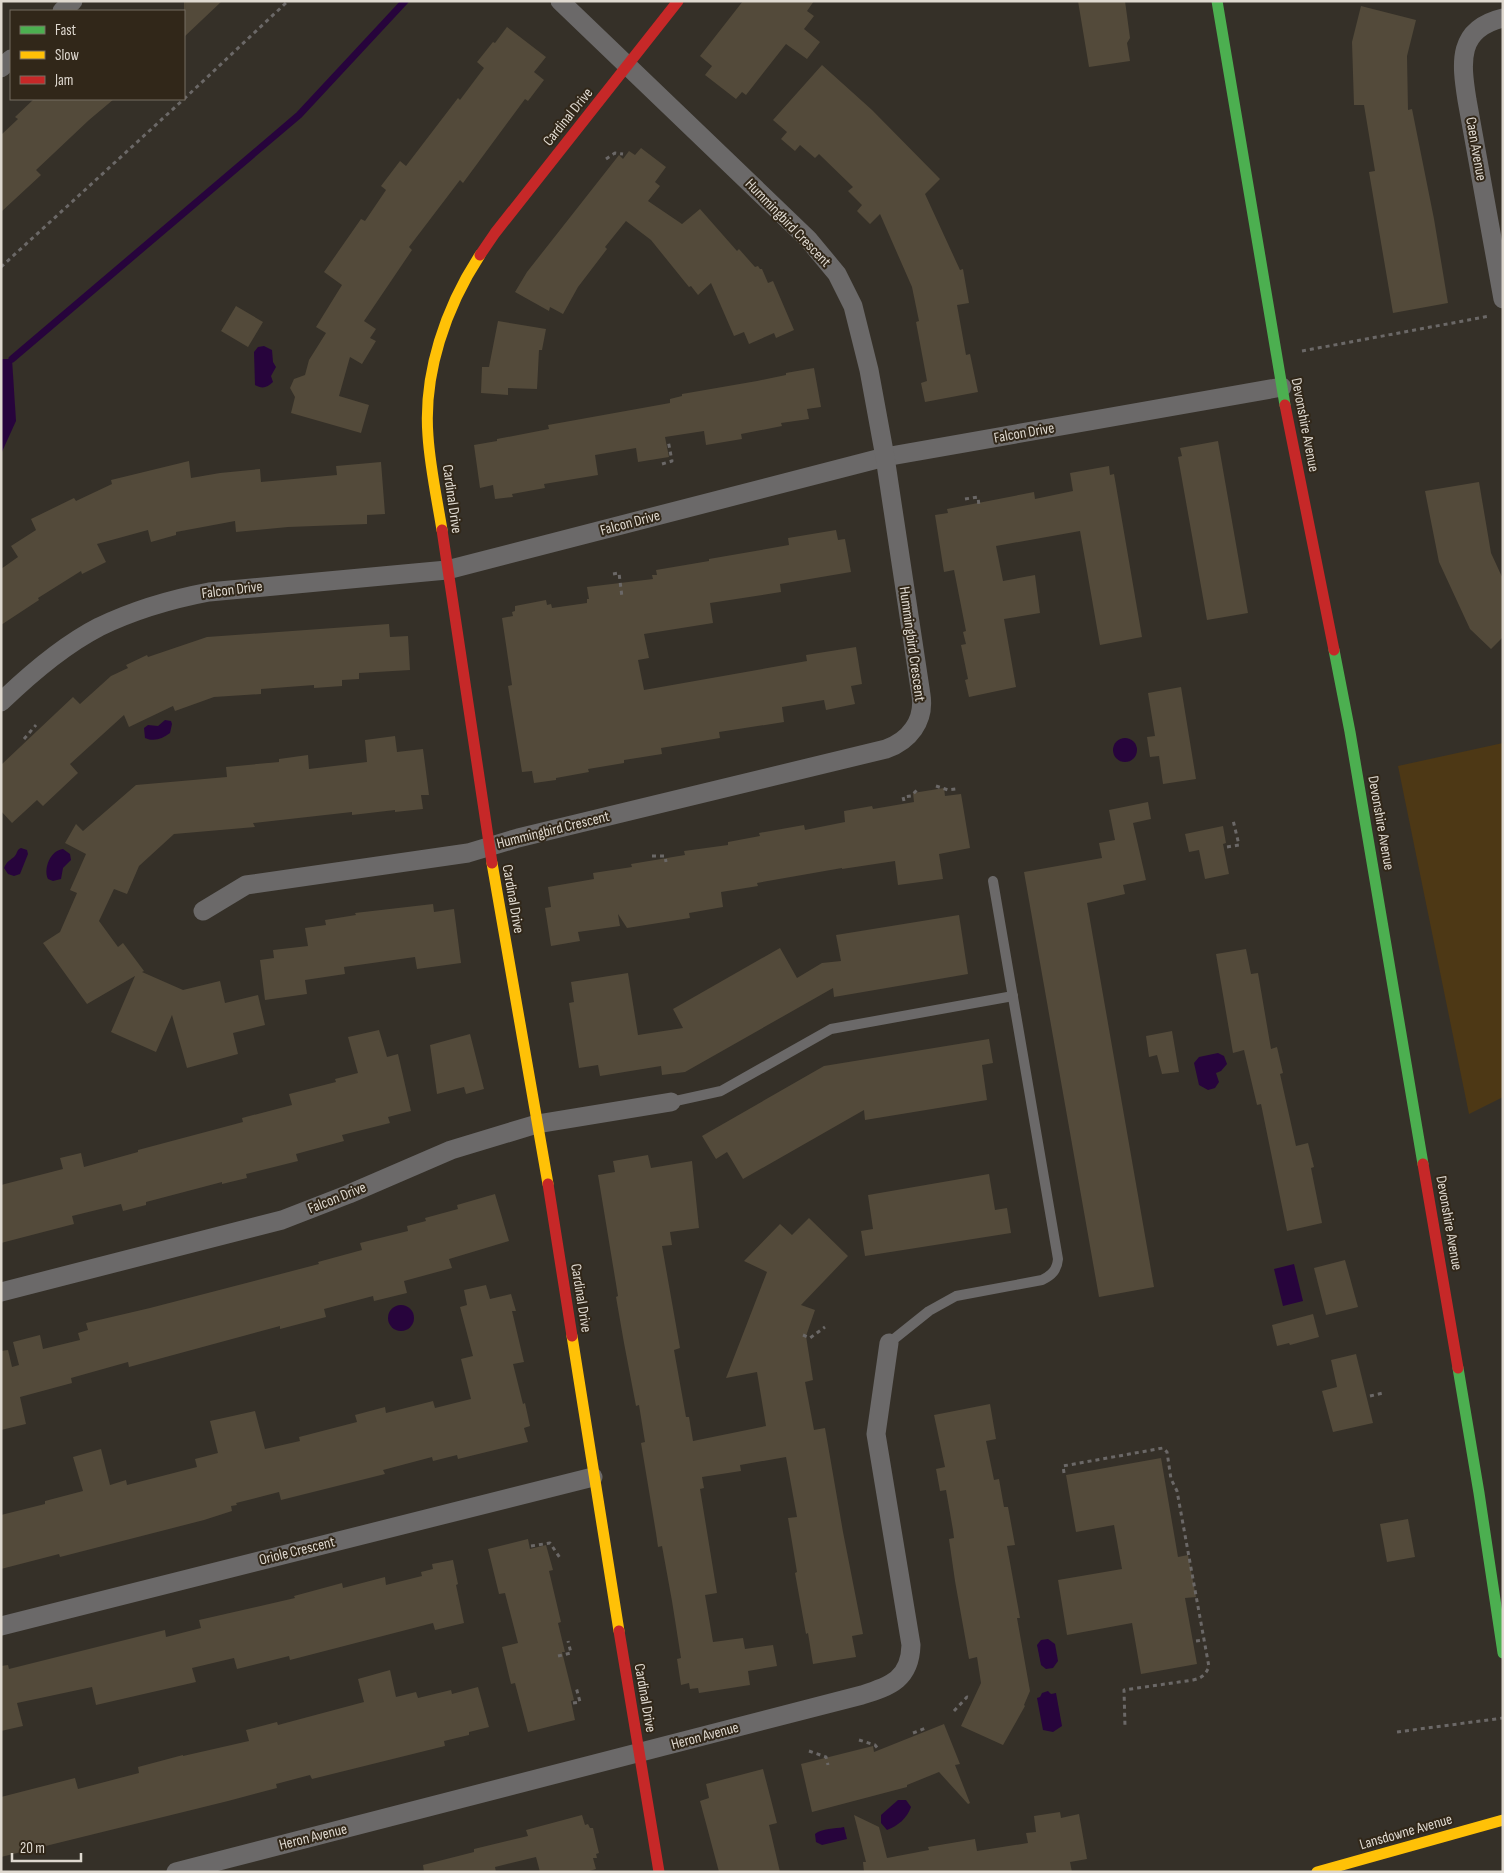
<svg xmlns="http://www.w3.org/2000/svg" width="1504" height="1873" font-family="'Sofia Sans Condensed',sans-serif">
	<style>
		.green { fill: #4d3815 }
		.water { fill: #27043c }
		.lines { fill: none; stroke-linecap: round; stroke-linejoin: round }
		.stream { stroke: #27043c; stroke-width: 7 }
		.building { fill: #534a3a }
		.path { stroke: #6b6867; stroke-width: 3; stroke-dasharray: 4 4; stroke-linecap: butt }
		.lane { stroke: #6b6969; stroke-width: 10 }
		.street { stroke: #6b6969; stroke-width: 19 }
		.fast { stroke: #4caf50; stroke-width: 11 }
		.slow { stroke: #ffc107; stroke-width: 11 }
		.jam { stroke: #c62828; stroke-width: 11 }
		.labels { text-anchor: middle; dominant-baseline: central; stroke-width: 4; stroke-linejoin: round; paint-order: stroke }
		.street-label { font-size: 15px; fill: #dfd9d0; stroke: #312719 }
	</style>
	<rect width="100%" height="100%" fill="#353028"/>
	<path class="green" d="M1503 743V1097L1469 1114 1398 766Z"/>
	<g class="water">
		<path d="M264 346 272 350 273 362 276 367 271 376 273 382C267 388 262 389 255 385L254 352 258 347Z"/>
		<path d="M1 359H12L16 421 1 454Z"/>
		<path d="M165 720 171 721 172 724 170 733C162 739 154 742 145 738L144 728 148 725 158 726Z"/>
		<circle cx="1125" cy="750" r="12"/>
		<path d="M21 848 27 850 28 854 20 874 14 876 8 874 4 868C7 861 9 861 14 857 18 853 16 850 21 848Z"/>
		<path d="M63 849 70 854 71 860 63 868 61 879 53 881 48 879C43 868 51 850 63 849Z"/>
		<path d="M1218 1053 1224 1056 1227 1064 1221 1071 1216 1073 1219 1082 1215 1088 1208 1090 1199 1085 1194 1063 1199 1057Z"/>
		<path d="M1294 1264 1303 1301 1283 1306 1274 1269Z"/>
		<circle cx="401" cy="1318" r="13"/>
		<path d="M1048 1639 1055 1644 1058 1661 1053 1668 1046 1669 1041 1665 1037 1645 1041 1640Z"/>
		<path d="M1048 1691 1051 1694 1056 1693 1062 1726 1053 1732 1043 1730 1037 1698 1040 1697 1042 1693Z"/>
		<path d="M898 1800H906L911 1807C907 1818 898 1826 887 1830L881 1823V1815Z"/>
		<path d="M844 1827 847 1839 822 1845 816 1842 815 1834C822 1828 835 1829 844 1827Z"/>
	</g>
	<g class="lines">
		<path class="stream" d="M12 359 299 115 405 1"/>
	</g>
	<g class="building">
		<path d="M184 1H222L184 37Z"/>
		<path d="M743 1H814L807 11 814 16 804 29 820 42 807 59 786 44 746 95 742 92 736 99 705 75 712 66 700 56Z"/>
		<path d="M1078 1H1125L1130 38 1127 43 1130 61 1089 67Z"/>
		<path d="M1361 6 1416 20 1407 56 1408 110 1412 109 1434 219 1448 303 1393 313 1369 172 1375 171 1364 105H1354L1352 42Z"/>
		<path d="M507 27 546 57 534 72 544 80 528 101 525 99 463 183 460 180 409 247 412 250 364 321 376 329 370 338 376 341 362 364 350 357 339 396 369 405 361 433 291 413 295 397 290 388 294 379 305 375 309 360 326 333 316 327 342 285 324 272 361 219 365 221 386 190 381 186 400 161 406 166 458 98 460 100 484 68 477 62 493 42 495 43Z"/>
		<path d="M822 65 872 110 940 179 925 194 960 270 963 269 969 303 957 305 966 355 970 354 978 392 925 402 921 383 927 381 916 322 919 321 912 287 880 214 870 224 857 211 862 205 848 191 853 187 819 154 815 158 800 145 795 151 781 139 787 132 773 120Z"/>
		<path d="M34 99H114L89 120 36 170 41 175 1 212V135L18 119 15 117Z"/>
		<path d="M641 148 666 167 655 182 660 186 648 201 682 224 700 209 737 251 739 249 755 267 758 266 760 269H762L768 283 773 281 794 330 776 338 774 333 749 344 744 332 734 336 711 283 698 295 691 286 689 287 651 240 626 221 605 247 607 249 578 287 563 314 550 307 549 311 515 292 527 272 619 155 623 159 629 151 635 155Z"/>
		<path d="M236 306 263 322 248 347 221 331Z"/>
		<path d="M498 321 546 329 542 350H539L537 389 508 388V395L481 393 482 367H489Z"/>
		<path d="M814 368 821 407 807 409 809 419 781 423 782 426 741 434 742 439 706 445 704 431 665 437 669 457 638 462 636 448 595 455 598 475 544 484 545 488 512 494 513 497 495 499 493 485 480 488 474 445 497 441V439L549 429 548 425 670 403V399L682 396V394L757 381 786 375V373Z"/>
		<path d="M1218 441 1248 613 1207 620 1178 457 1182 456 1180 448Z"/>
		<path d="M189 461 191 478 220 473 260 469 261 482 337 475 336 466 381 462 385 514 367 515V524L288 527 236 532 235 521 176 532V535L151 542 148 530 97 544 106 562 82 574 81 571 38 598 39 600 1 625V569L18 557 11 546 36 530 31 519 74 498 76 501 112 484 111 480Z"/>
		<path d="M1109 466 1110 475 1114 474 1142 637 1100 645 1080 531 996 546 1003 581 1035 575 1040 613 1004 619 1016 687 969 697 965 680 968 679 961 645 966 644 963 632 966 631 954 570 944 572 935 515 948 513 947 509 1034 492 1035 499 1073 491 1070 473Z"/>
		<path d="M1479 482 1491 553 1503 579V637L1491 649 1470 629 1439 562 1425 491Z"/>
		<path d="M836 530 838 540 845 539 851 572 780 584 781 592 710 603 713 623 644 634 649 658 638 660 644 690 807 661 806 655 856 647 862 684 851 686 855 704 826 710 824 700 782 707 784 722 719 732 720 738 661 748 662 754 624 760V763L588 769 589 772 556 778V780L534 783 532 771 522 772 508 686 512 685 502 618 513 616 512 612 515 611V606L546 600 547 605 551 604 552 608 587 603V599H589L587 587 653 579 652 575H657L656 570 709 561V559L789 545 788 538Z"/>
		<path d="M389 624 390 637 408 636 410 670 359 673V679L342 680V686L314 688V685L261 689V694L214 697 175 711 173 706 129 727 124 715 70 764 78 773 43 806 37 800 12 823 1 811V765L73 697 80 704 111 676 128 668 126 665 147 655 148 657 207 637Z"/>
		<path d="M1181 687 1196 779 1163 784 1159 756 1150 757 1147 737 1155 736 1148 693Z"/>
		<path d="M395 736 397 752 423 749 429 795H421L423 809 395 812V810L352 815V812L253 823 255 827 174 834 139 866 127 894 114 889 99 921 118 947 123 943 144 971 142 972 183 990 220 981 225 1003 258 995 265 1025 233 1033 238 1054 187 1068 172 1015 156 1052 111 1032 135 976 87 1004 43 943 60 932 77 893 70 890 86 854 65 843 76 824 83 831 136 785 227 777 226 767 279 762V759L308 755 309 769 367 762 365 740Z"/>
		<path d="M944 788 945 796 961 794 970 848 939 854 943 879 898 885 895 861 842 869V868L757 883 758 886 721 892 723 907 689 913 690 918 627 928 618 914 620 926 578 932 580 941 551 946 545 908 551 907 548 887 594 879 593 873 632 867 631 864 685 855 684 851 728 845V842L760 836 759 833 804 825 805 830 845 822 844 811 872 806 873 809 914 802 913 793Z"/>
		<path d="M1148 802 1151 819 1133 823 1146 880 1123 885 1125 894 1087 903 1154 1287 1099 1297 1024 872 1102 858 1099 843 1115 840 1109 810Z"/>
		<path d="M1223 826 1226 843 1223 844 1229 874 1205 879 1199 850 1189 852 1185 834Z"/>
		<path d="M433 904 434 912 454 909 461 963 417 969 415 957 344 967 345 974 305 980 307 994 265 1000 260 960 274 958 273 950 308 946 305 928 326 925 325 920 356 915 355 913Z"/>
		<path d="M959 915 968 974 834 997 833 988 685 1072 662 1075 661 1066 600 1076 598 1065 579 1068 569 1003 574 1002 571 982 628 973 638 1035 683 1028 673 1009 780 948 797 978 822 963 841 961 836 935Z"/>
		<path d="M1246 949 1251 974 1258 973 1271 1049 1277 1047 1283 1073 1280 1074 1296 1146 1308 1143 1314 1167 1311 1168 1322 1223 1287 1231 1261 1104 1257 1105 1244 1050 1233 1053 1216 954Z"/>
		<path d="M379 1030 387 1057 398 1054 411 1111 388 1117 390 1123 342 1135 344 1141 296 1154 298 1161 246 1174 247 1178 222 1184V1182L146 1202V1205L123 1211 121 1204 72 1216 74 1224 1 1243V1185L63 1169 60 1158 81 1153 84 1167 138 1152V1150L243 1122 242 1118 292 1105 289 1094 336 1082 335 1079 358 1073 348 1037Z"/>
		<path d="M1172 1031 1179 1072 1162 1074 1157 1055 1149 1057 1146 1036Z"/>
		<path d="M470 1034 484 1089 466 1094 464 1087 437 1094 430 1045Z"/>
		<path d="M989 1039 993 1063 982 1065 987 1100 865 1120 864 1110 743 1179 727 1152 716 1159 702 1136 824 1066Z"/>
		<path d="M648 1155 651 1168 692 1161 699 1228 670 1232 672 1245 662 1246 680 1348 674 1350 686 1417H689L693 1441 766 1426 757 1372 726 1378 767 1272 744 1261 780 1224 792 1235 809 1218 848 1256 801 1305 815 1310 806 1336 813 1380 805 1382 814 1430 825 1428 843 1532 863 1634 852 1636 856 1657 813 1664 808 1633 806 1634 795 1573 797 1572 788 1518 797 1517 786 1457 740 1465 741 1471 702 1477 704 1488 700 1489 717 1593 705 1595 713 1642 743 1638 745 1649 773 1645 777 1666 748 1671 750 1685 699 1693 698 1688 690 1689 689 1683 681 1685 677 1659 681 1658 672 1601 662 1546 658 1547 656 1533 641 1443 645 1442 639 1405 636 1406 624 1343 616 1297 618 1296 598 1175 615 1172 613 1161Z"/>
		<path d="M989 1174 995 1210 1007 1208 1011 1233 865 1256 861 1231 873 1229 868 1195Z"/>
		<path d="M495 1194 509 1241 449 1259 452 1268 404 1281 407 1293 374 1301 373 1296 324 1309 326 1317 280 1329V1326L129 1367 128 1362 71 1378 72 1383 20 1397 26 1424 1 1430V1351L8 1350 12 1367 19 1365 13 1342 40 1335 43 1349 80 1340 78 1333 88 1330 86 1323 150 1308 319 1264 318 1262 362 1250 360 1243 408 1231 407 1226 426 1221 425 1218 458 1209 457 1205Z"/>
		<path d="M1345 1260 1358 1307 1326 1315 1314 1268Z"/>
		<path d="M486 1285 490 1299 511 1294 516 1311H512L524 1362 513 1364 523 1404 525 1403 530 1426 524 1428 528 1442 458 1459 457 1455 433 1461 432 1457 383 1470 385 1474 281 1500 279 1492 236 1503 237 1505 231 1506 232 1511 204 1520 60 1557 59 1554 1 1569V1515L45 1504V1501L83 1491 73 1457 101 1449 110 1485 126 1480 127 1485 197 1467 195 1459 218 1453 210 1421 255 1411 265 1449 300 1441 299 1437 357 1422 355 1415 385 1407 386 1413 433 1401 435 1408 471 1399 461 1359 473 1356 460 1307 467 1305 464 1290Z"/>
		<path d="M1313 1314 1319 1337 1290 1345 1289 1343 1277 1346 1272 1325Z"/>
		<path d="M1356 1354 1373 1423 1333 1432 1322 1391 1337 1387 1331 1360Z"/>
		<path d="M990 1404 996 1439 986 1441 994 1480 999 1479 1004 1507H1008L1015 1545 1007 1546 1020 1618H1017L1030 1691 1024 1705 1025 1706 1003 1745 961 1726 981 1683 977 1657 969 1659 955 1581 949 1539 954 1538 953 1530 946 1490 940 1491 936 1469 945 1467 934 1415Z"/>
		<path d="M1161 1458 1178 1557 1188 1555 1196 1597 1185 1598 1197 1664 1141 1674 1132 1623 1067 1635 1058 1580 1122 1569 1114 1525 1076 1532 1066 1475Z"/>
		<path d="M1408 1519 1415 1557 1387 1562 1380 1524Z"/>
		<path d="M528 1539 530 1549 546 1545 553 1570 549 1571 561 1622 558 1623 565 1652H562L574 1700 571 1701 575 1720 528 1732 515 1683 511 1684 502 1647 518 1643 505 1593 499 1594 488 1549Z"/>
		<path d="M453 1560 458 1584 456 1585 464 1623 435 1630 433 1623 290 1660 289 1656 237 1669 234 1658 192 1668 196 1682 96 1705 92 1687 17 1703 23 1726 1 1731V1666L8 1665 9 1669 165 1630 166 1637 201 1628 199 1620 295 1598 294 1596 342 1583 343 1588 385 1577 386 1585 422 1576 421 1572 433 1569 432 1564Z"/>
		<path d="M390 1670 396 1697 416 1692 418 1698 451 1690 452 1694 478 1687 489 1727 469 1732V1735L444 1741 445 1746 312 1779 310 1775 276 1784 277 1788 228 1801 1 1857V1797L75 1778 78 1789 139 1773 138 1767 183 1755V1756L249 1741 246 1730 277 1722 278 1725 364 1702 358 1679Z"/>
		<path d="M944 1724 960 1764 955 1765 970 1803 968 1804 939 1772 907 1785V1787L812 1812 801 1764 873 1746 874 1752Z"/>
		<path d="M763 1769 777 1823 769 1825 780 1872H719L700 1801 709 1798 706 1784Z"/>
		<path d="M1060 1812 1061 1818 1079 1814 1087 1859 1070 1862 1072 1872H864L863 1862H866L854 1815 879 1827 887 1858 929 1850 928 1847 975 1839 977 1851 1028 1843 1026 1833 1036 1832 1034 1816Z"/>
		<path d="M582 1815 585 1825 588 1824 590 1828H593L599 1853 596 1854 597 1858H593L596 1869 586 1872H540L536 1857 495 1867 496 1872H424L423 1865 474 1852V1849L528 1836 526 1830Z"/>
	</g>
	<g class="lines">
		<g class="path">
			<path d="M184 99 288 1"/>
			<path d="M606 159 615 153 623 154"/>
			<path d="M1 267 184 99"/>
			<path d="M1302 351 1490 316"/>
			<path d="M662 464 672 461 668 440"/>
			<path d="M965 499 978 497 979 506"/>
			<path d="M613 574 619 573 622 597"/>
			<path d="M24 739 36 725"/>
			<path d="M936 786 948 790 956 789 957 792"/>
			<path d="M904 801 903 797 911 796 919 788"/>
			<path d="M1227 847 1239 845 1233 820"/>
			<path d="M652 856H665L666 862"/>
			<path d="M803 1335 810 1338 825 1327"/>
			<path d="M1370 1396 1383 1393"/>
			<path d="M1064 1473 1063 1466 1163 1448 1167 1452 1171 1479 1177 1491 1209 1667C1205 1675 1202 1678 1193 1680L1124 1690 1125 1727"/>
			<path d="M531 1546 550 1543 560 1558"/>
			<path d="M1196 1641 1204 1640"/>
			<path d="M558 1656 571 1653 568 1641"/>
			<path d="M573 1703 580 1702 576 1687"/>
			<path d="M954 1711 967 1697 970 1698"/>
			<path d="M1397 1732 1503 1718"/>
			<path d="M913 1733 926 1728"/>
			<path d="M859 1740 875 1745 879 1750"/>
			<path d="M809 1751 826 1757 828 1765"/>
		</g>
		<g class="lane">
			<path d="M671 1102 721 1091 831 1029 1013 996"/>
			<path d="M889 1343 929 1311 956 1296 1042 1280C1052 1275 1057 1270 1058 1259L993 881"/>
		</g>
		<g class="street">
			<path d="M62 11 73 1"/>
			<path d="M1503 18C1457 29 1461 62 1467 100L1503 299"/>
			<path d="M1 68 11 59"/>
			<path d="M1 702C30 674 64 645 99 627 134 610 172 599 209 592L447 570 885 457 1282 387"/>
			<path d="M203 911 246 885 468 853 518 838 886 749C909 741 925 721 921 695L885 457 869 370 853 306 837 274 808 239 560 1"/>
			<path d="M1 1292 282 1220 349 1194 451 1150 537 1124 671 1102"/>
			<path d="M1 1626 593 1477"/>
			<path d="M176 1872 862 1695C891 1686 910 1679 911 1645L876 1434 889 1343"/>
		</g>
		<g class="fast">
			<path d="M1217 1 1285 405"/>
			<path d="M1334 650 1350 732 1423 1164"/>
			<path d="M1458 1368 1479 1493 1503 1653"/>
		</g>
		<g class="slow">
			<path d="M442 530C437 499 430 467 428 436 423 373 446 307 480 255"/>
			<path d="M492 863 548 1184"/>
			<path d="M572 1336 619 1631"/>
			<path d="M1317 1872 1503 1820"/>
		</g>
		<g class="jam">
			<path d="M480 255 495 233 678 1"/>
			<path d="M1285 405 1334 650"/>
			<path d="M442 530 492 863"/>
			<path d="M1423 1164 1458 1368"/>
			<path d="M548 1184 572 1336"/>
			<path d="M619 1631 659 1872"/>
		</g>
	</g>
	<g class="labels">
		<g class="street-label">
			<text transform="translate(568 117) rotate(-51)">Cardinal Drive</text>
			<text transform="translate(1476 149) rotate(80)">Caen Avenue</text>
			<text transform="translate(788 223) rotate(46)">Hummingbird Crescent</text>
			<text transform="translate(1305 425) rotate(79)">Devonshire Avenue</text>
			<text transform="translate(1024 433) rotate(-10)">Falcon Drive</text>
			<text transform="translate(452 499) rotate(82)">Cardinal Drive</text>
			<text transform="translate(630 523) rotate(-15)">Falcon Drive</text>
			<text transform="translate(232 590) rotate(-7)">Falcon Drive</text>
			<text transform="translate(912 644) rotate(82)">Hummingbird Crescent</text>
			<text transform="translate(1381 823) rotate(80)">Devonshire Avenue</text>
			<text transform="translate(553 830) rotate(-14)">Hummingbird Crescent</text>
			<text transform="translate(513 899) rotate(80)">Cardinal Drive</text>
			<text transform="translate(337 1198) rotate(-22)">Falcon Drive</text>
			<text transform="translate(1449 1223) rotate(80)">Devonshire Avenue</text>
			<text transform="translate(581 1298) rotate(81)">Cardinal Drive</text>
			<text transform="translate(297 1551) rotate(-14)">Oriole Crescent</text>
			<text transform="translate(645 1698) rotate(80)">Cardinal Drive</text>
			<text transform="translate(705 1736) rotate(-15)">Heron Avenue</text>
			<text transform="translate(1406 1832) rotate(-16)">Lansdowne Avenue</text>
			<text transform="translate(313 1837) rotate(-14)">Heron Avenue</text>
		</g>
	</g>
	<rect width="1504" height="1873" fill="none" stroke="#dfd9d0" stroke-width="5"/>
	<rect x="10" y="10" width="175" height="90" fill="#312719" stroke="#776e62"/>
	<rect x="20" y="26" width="25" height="8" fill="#4caf50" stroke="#776e62"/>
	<text x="55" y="35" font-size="15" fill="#dfd9d0">Fast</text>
	<rect x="20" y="51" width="25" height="8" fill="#ffc107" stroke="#776e62"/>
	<text x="55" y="60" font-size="15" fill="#dfd9d0">Slow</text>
	<rect x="20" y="76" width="25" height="8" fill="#c62828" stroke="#776e62"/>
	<text x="55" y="85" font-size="15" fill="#dfd9d0">Jam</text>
	<path d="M12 1853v8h69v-8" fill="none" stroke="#dfd9d0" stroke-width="2.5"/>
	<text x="20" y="1853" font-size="15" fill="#dfd9d0" stroke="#312719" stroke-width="4" paint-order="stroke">20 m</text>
</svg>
